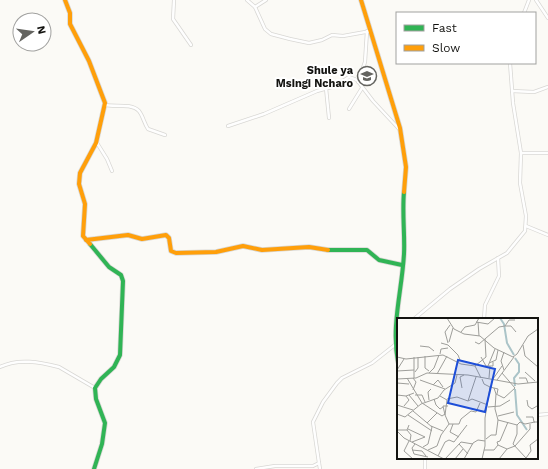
<svg xmlns="http://www.w3.org/2000/svg" width="548" height="469" font-family="'Work Sans',sans-serif">
	<style>
		.lines { fill: none; stroke-linecap: round; stroke-linejoin: round }
		.street-casing { stroke: #d8d7d4; stroke-width: 4 }
		.fast-casing { stroke: #d8d7d4; stroke-width: 5.5 }
		.slow-casing { stroke: #d8d7d4; stroke-width: 5.5 }
		.street { stroke: #fefefe; stroke-width: 2.5 }
		.fast { stroke: #30b455; stroke-width: 4 }
		.slow { stroke: #ff9f0a; stroke-width: 4 }
		.labels { text-anchor: middle; dominant-baseline: central; stroke-width: 4; stroke-linejoin: round; paint-order: stroke }
		.poi-label { font-size: 11px; font-weight: bold; fill: #131310; stroke: #fff; text-anchor: end }
		.inset-river { fill: none; stroke: #abc4c8; stroke-width: 2 }
		.inset-road { fill: none; stroke: #9e9e9a; stroke-width: 1 }
		.view { fill: #1d4ed8; fill-opacity: 0.15; stroke: #1d4ed8; stroke-width: 2 }
		.inset-edge { fill: none; stroke: #131310; stroke-width: 2 }
	</style>
	<rect width="100%" height="100%" fill="#fbfaf6"/>
	<g class="lines">
		<defs>
			<g id="street">
				<path d="M174 0 173 19 191 45"/>
				<path d="M247 0 255 7 265 29 271 34 290 39 309 43 322 40 332 35 343 36 371 31"/>
				<path d="M536 0 548 18"/>
				<path d="M255 7 266 0"/>
				<path d="M524 13 529 0"/>
				<path d="M358 82 365 62 367 31"/>
				<path d="M326 88 329 118"/>
				<path d="M512 91 534 92 548 87"/>
				<path d="M105 105C115 107 131 103 139 111 143 116 144 123 148 129L165 135"/>
				<path d="M349 109 362 88"/>
				<path d="M228 126 264 114 317 91 335 86 349 77 357 80 373 101 400 130"/>
				<path d="M97 143 107 159 112 171"/>
				<path d="M521 153H548"/>
				<path d="M526 226 548 235"/>
				<path d="M414 319 450 289 479 269 507 253 525 231 526 216 520 183 521 153 513 103 510 63"/>
				<path d="M484 319 485 305 499 276 498 258"/>
				<path d="M0 367C18 358 40 362 59 367L95 388"/>
				<path d="M537 415 548 414"/>
				<path d="M319 463 320 469"/>
				<path d="M256 469 275 466H313L319 463 313 422 323 402 337 383 342 378 372 363 396 344"/>
				<path d="M425 469V458"/>
			</g>
			<g id="fast">
				<path d="M90 244 109 267 121 275 123 281 120 355 114 367 101 379 95 388 96 399 105 423 102 444 94 469"/>
				<path d="M328 250H367L379 260 402 265"/>
				<path d="M398 362C391 325 402 291 404 254 405 234 402 213 404 192"/>
			</g>
			<g id="slow">
				<path d="M65 0 70 13V24L89 61 105 103 96 143 80 173 79 184 85 204 83 236 90 244"/>
				<path d="M361 0 400 128 406 167 404 192"/>
				<path d="M86 240 128 235 142 239 166 235 169 238 171 251 176 253 216 252 243 246 262 250 309 247 328 250"/>
			</g>
		</defs>
		<use href="#street" class="street-casing"/>
		<use href="#fast" class="fast-casing"/>
		<use href="#slow" class="slow-casing"/>
		<use href="#street" class="street"/>
		<use href="#fast" class="fast"/>
		<use href="#slow" class="slow"/>
	</g>
	<defs>
		<symbol id="school-ring" viewBox="-11 -11 22 22"><circle r="9.5" fill="#fff" stroke="#646460" stroke-width="1.5"/><path d="M0-5L7-2L0 1L-7-2ZM-4 1L0 2.5L4 1V4Q0 6-4 4Z" fill="#646460"/></symbol>
	</defs>
	<g fill-rule="evenodd">
		<use href="#school-ring" x="356" y="65" width="22" height="22"/>
	</g>
	<g class="labels">
		<g class="poi-label">
			<text x="353" y="70">Shule ya<tspan x="353" dy="13">Msingi Ncharo</tspan></text>
		</g>
	</g>
	<g transform="translate(397 318)">
		<rect width="141" height="141" fill="#fbfaf6"/>
		<path class="inset-river" d="M103 0 107 6 110 25 117 37M118 68 117 60 122 54V46L118 40M118 71 120 97 130 112"/>
		<path class="inset-road" d="M50 0 57 11 67 16 83 18 97 30 116 39 120 36 131 18 141 11M79 4 91 6 98 0M81 4 82 18M108 8H114L119 14M64 14 68 9 78 7 82 0M52 24 56 10M78 24 82 26 102 9 108 8 112 2H118M44 25 51 27 61 37 63 42 60 44M51 25 48 14 53 7M126 27 128 38 141 49M23 28 32 29 37 33M43 36 44 31 51 30M28 38V50L32 53M0 39 9 41 46 37 64 46 78 48 84 60M84 39 89 48H96V44M92 45 99 42 101 32M78 48 89 39 88 21M91 48 98 31M0 52 7 41M107 52 104 43 107 34M0 53 17 52M18 54 21 50V39M128 54 138 63M32 55 37 50 42 37M40 56 50 38M10 60 25 85M17 60V39M92 60 93 48M122 60H129L131 65M0 61 19 60 30 55 71 57 121 66 141 64M85 61 87 66 93 69 88 100V128L85 141M96 61 105 48M23 62 48 71M100 62 117 39M0 65 12 66M36 67 41 62 46 69M93 69 101 71 100 76M65 70 63 59 67 57M97 70 99 76 107 80 118 70 105 55M16 72 19 64 16 60M99 76 98 91 101 102 120 107V116L116 126 129 140 134 133 133 127 141 121M0 77 9 78 17 75M12 77 21 88M18 77H25L28 84M37 81 39 87 43 91 46 89M50 81 60 79 71 83 75 81 91 87M32 82 31 74 34 71M130 82 131 88 135 91 140 88M71 83 79 59M25 85 45 98 48 96M0 87 16 92M7 88 12 82 9 78M91 89 103 88 113 82M16 93 35 109 31 126 26 129M0 96 8 99 24 86 41 80 47 72 58 65 60 57M11 97 35 113M48 97 46 88H51M101 98 117 94M129 99H136L137 104H141M30 105 40 95M52 106H62L64 101 74 93 79 94 83 85M56 106 53 114 62 119M120 107 123 104 128 106 138 104M34 108 46 113M11 111 28 119M0 112H10L12 107M10 112 14 117 13 123M0 113 7 120 47 141M89 121 94 117H99L101 102M12 123 7 133 16 141M15 124 28 119M18 126 15 130 17 136 31 139M62 126 71 136M101 127 100 124 103 123 111 104M118 128 133 111V106M15 132 25 133 29 138M31 132 40 128 44 117 52 106 48 97 50 82 43 78M87 132H97L101 127 110 131 118 128M41 138 48 124 52 122 57 124 70 107M48 141 64 124 76 126M58 141 66 131M67 141 76 125 81 122 88 123M102 141 110 131"/>
		<path class="view" d="M61 42 98 51 88 94 51 85Z"/>
		<rect width="141" height="141" class="inset-edge"/>
	</g>
	<rect x="396" y="12" width="140" height="52" fill="#ffffff" stroke="#a1a19f"/>
	<rect x="404" y="25" width="20" height="6" fill="#30b455" stroke="#a1a19f"/>
	<text x="432" y="32" font-size="12" fill="#131310">Fast</text>
	<rect x="404" y="45" width="20" height="6" fill="#ff9f0a" stroke="#a1a19f"/>
	<text x="432" y="52" font-size="12" fill="#131310">Slow</text>
	<g transform="translate(32 32) rotate(77)"><circle r="19" fill="#ffffff" stroke="#a1a19f"/>
	<path d="M0-3L7 15L0 10L-7 15Z" fill="#646460"/>
	<text y="-6" font-size="11" font-weight="bold" text-anchor="middle" fill="#131310">N</text>
	</g>
</svg>
